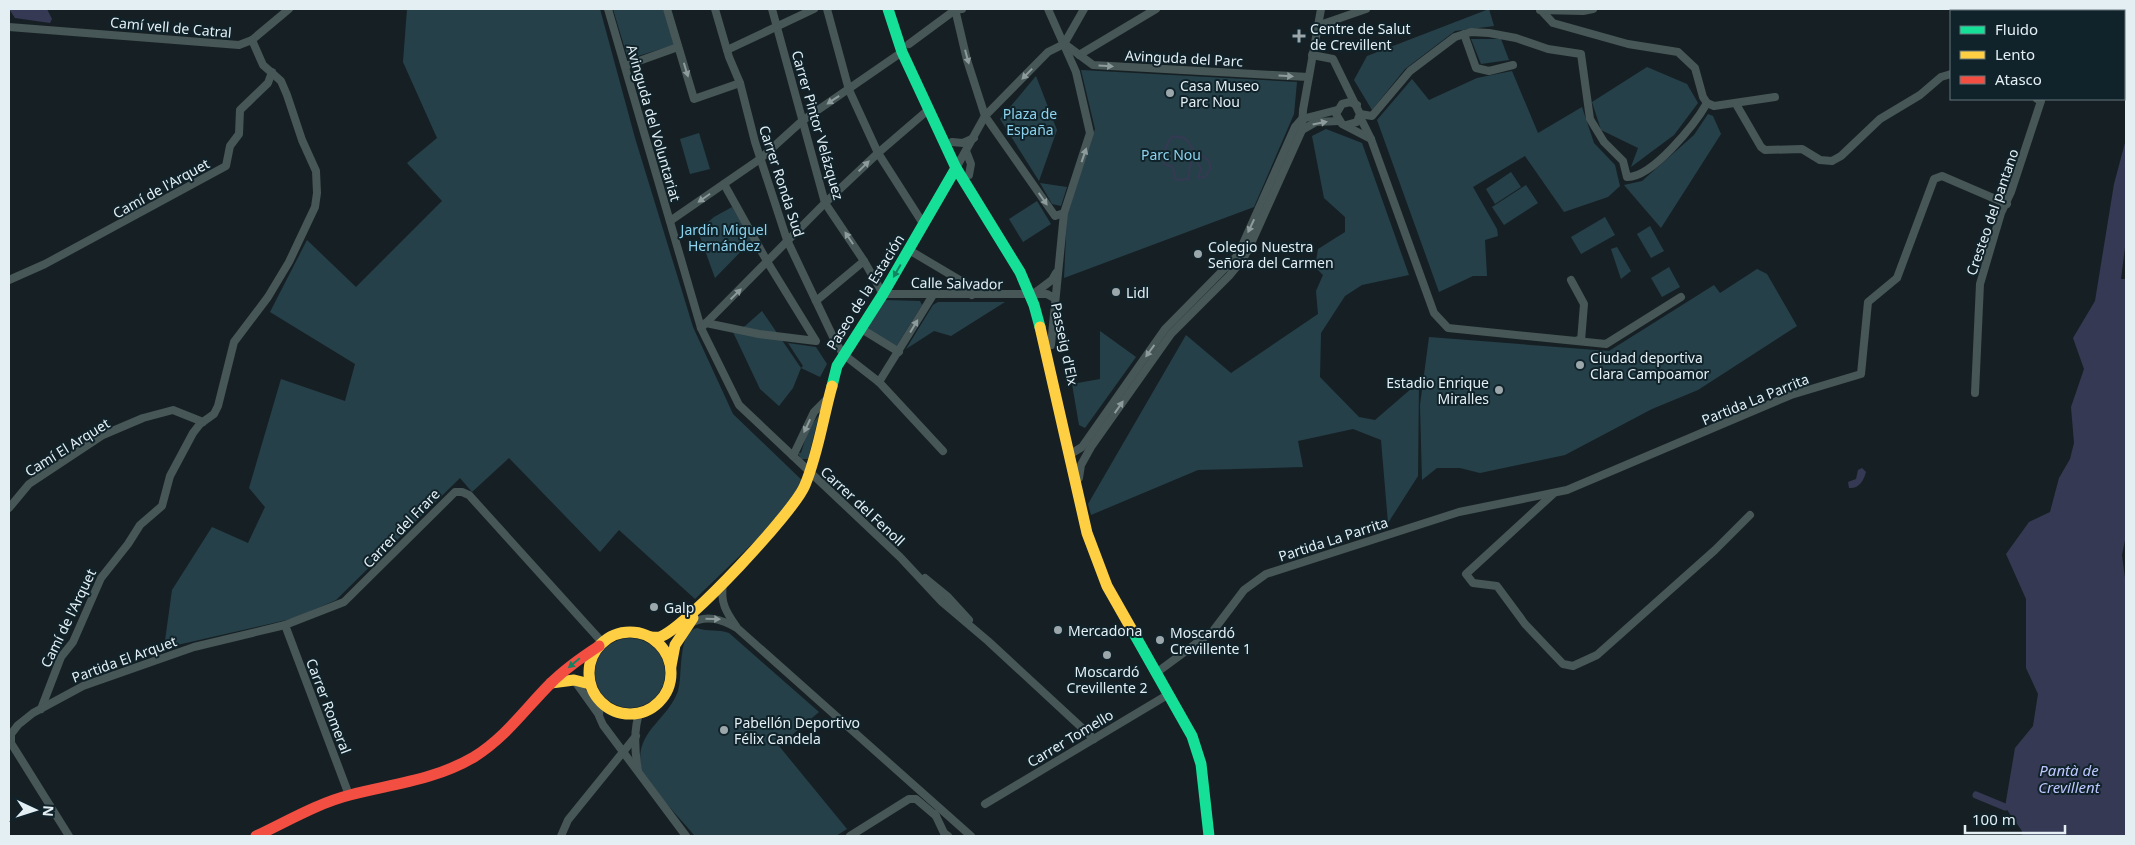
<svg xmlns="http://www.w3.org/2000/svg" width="2135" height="845" font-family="'Noto Sans',sans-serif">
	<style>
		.green { fill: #264049 }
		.water { fill: #363953 }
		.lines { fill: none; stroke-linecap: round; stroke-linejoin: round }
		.stream { stroke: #363953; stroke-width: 2 }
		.canal { stroke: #363953; stroke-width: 7 }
		.street { stroke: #475656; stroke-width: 8 }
		.fast { stroke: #16e098; stroke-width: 11 }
		.slow { stroke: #ffcf43; stroke-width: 11 }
		.jam { stroke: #f24e42; stroke-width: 11 }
		.oneway { fill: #8e9b9d }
		.oneway2 { fill: #138261 }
		.poi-dot { fill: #9ca7ab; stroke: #10232a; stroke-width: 2 }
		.labels { text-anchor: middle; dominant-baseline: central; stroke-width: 4; stroke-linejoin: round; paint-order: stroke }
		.street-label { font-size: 14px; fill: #e4eff4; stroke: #10232a }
		.poi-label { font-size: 14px; fill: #e4eff4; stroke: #10232a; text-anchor: start }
		.park-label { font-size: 14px; fill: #8dd3ee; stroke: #10232a }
		.water-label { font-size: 15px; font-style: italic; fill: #c0c6ff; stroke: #10232a }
	</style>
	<rect width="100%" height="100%" fill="#162024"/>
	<g class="green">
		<path d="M407 9H600L635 138 693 327 733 414 810 488 695 599 619 530 600 552 509 458 472 492 460 478 336 600 295 618 164 648 172 590 212 527 248 543 265 507 249 488 281 379 345 401 355 364 270 312 307 240 356 287 442 201 407 163 437 138 403 62Z"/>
		<path d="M613 9H663L674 45 628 59Z"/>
		<path d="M1489 9 1494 26 1455 31 1405 69 1372 110 1354 80 1367 56Z"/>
		<path d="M1471 39H1501L1509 60 1481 64Z"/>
		<path d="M1647 67 1687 84 1698 103 1674 135 1631 167 1638 148 1601 130 1592 102Z"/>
		<path d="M1081 70 1297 82 1294 114 1254 207 1064 278 1067 215 1095 129Z"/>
		<path d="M1512 71 1538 133 1582 107 1594 143 1615 165 1620 186 1608 197 1564 212 1525 156 1473 187 1497 229 1498 236 1485 240 1487 276H1473L1439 292 1377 120 1412 79 1429 100 1477 78Z"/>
		<path d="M1036 76 1057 130 1039 181 1000 119Z"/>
		<path d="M1708 114 1713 116 1721 134 1661 228 1624 185 1642 181 1694 135Z"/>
		<path d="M1326 129 1362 143 1409 275 1362 285 1345 296 1321 333 1320 377 1359 417 1375 420 1419 382 1418 476 1388 523 1381 440 1353 429 1298 441 1303 467 1198 470 1091 515 1088 504 1186 335 1231 373 1318 314 1316 291 1323 275 1315 267 1318 249 1345 232V217L1324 198 1312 136Z"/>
		<path d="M699 133 710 169 690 174 680 139Z"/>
		<path d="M1511 172 1521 187 1495 204 1486 189Z"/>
		<path d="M1040 183 1067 187 1061 206 1052 204Z"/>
		<path d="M1526 185 1538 203 1504 225 1492 207Z"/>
		<path d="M1037 201 1051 224 1023 242 1009 219Z"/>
		<path d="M732 207 752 240 715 278 698 231 714 217Z"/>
		<path d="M1605 217 1615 235 1581 254 1571 237Z"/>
		<path d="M1650 226 1664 251 1651 258 1637 234Z"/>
		<path d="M1617 247 1631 271 1621 279 1611 249Z"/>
		<path d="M1669 267 1680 287 1662 297 1651 278Z"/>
		<path d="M1757 269 1767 274 1797 326 1698 390 1652 409 1565 455 1480 473 1460 468H1437L1422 480 1420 405 1429 337 1609 351 1714 285 1720 293Z"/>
		<path d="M885 300 920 301 922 305 896 347 865 329Z"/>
		<path d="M938 302H1005L951 336 934 331 906 349 933 305Z"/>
		<path d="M762 311 801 368 803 366 788 343 816 347 827 364 820 377 801 368 793 388 779 406 760 389 733 332 745 326Z"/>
		<path d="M1100 331 1136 357 1085 428 1079 425 1072 384 1100 379Z"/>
		<path d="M819 415 808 459H801L798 453H801L808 430Z"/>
		<path d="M697 628C708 632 718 629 729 633L819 712 779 746 847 829 836 836H695C685 824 644 780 642 771 632 732 667 722 678 691 683 676 677 632 697 628Z"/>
		<circle cx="630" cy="673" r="35"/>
	</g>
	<g class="water">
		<path d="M9 9H47L52 19 50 23 15 18Z"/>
		<path d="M2126 139V239L2121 279H2126V535L2122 555 2126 586V836H2022V831L2005 807 2015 748 2033 726 2038 694 2026 668V599L2006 554 2029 522 2050 512 2059 478 2070 459 2074 443 2071 407 2084 369 2073 338 2095 301 2114 184Z"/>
		<path d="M1862 468 1866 472C1864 480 1859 489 1849 488L1848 482 1856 479 1858 470Z"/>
	</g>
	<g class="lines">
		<path class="stream" d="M1173 136 1184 138C1189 141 1189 144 1192 148 1197 157 1211 154 1210 169L1205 177 1198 178 1201 168 1198 164 1197 157 1192 154 1188 179 1178 180 1175 178 1173 167 1164 164C1163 154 1166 143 1173 136Z"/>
		<path class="canal" d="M1976 795 2005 807"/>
		<g class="street">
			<path d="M608 9 701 328 739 405 900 557 942 602 988 641 1094 739"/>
			<path d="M667 9 694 99 740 83"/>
			<path d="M715 9 729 57 740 83 755 142 787 240 835 341 843 354 879 382 943 451"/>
			<path d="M772 9 825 203 864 261 883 294H1047L1054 298"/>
			<path d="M827 9 849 90 878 153 924 225"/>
			<path d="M955 9 967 60 985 116 1055 216 1064 213"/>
			<path d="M1048 9 1076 72 1090 133 1064 213 1051 345"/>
			<path d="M1540 9 1553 23 1628 44 1678 52 1695 68 1703 97 1707 103 1714 106 1775 97"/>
			<path d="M1540 10 1583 11 1593 9"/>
			<path d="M1317 26 1366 9"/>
			<path d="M9 27 239 45 252 40 289 9"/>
			<path d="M1464 34 1476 68 1489 71 1513 65"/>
			<path d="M909 44 955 10 962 9"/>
			<path d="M1066 45 1093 65 1308 77"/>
			<path d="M727 50 814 9"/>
			<path d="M1079 55 1156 9"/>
			<path d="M1312 55 1333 59 1360 114 1357 122 1346 125"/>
			<path d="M625 66 678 47"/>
			<path d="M1736 104 1761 147 1765 150 1802 149 1820 160 1832 161 1841 156 1880 119 1920 95 1941 77 1951 74"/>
			<path d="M1357 105 1350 102 1342 104 1336 114 1342 124 1371 139"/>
			<path d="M1360 114 1372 116 1410 71 1455 37 1471 32 1489 33 1516 38 1548 49 1581 54 1590 119 1604 142 1623 161 1627 177C1652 178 1695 124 1707 103"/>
			<path d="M1360 117 1371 139 1434 313 1448 328 1606 344 1681 297"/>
			<path d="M1302 130 1316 122 1339 121"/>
			<path d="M952 142 963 143 974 138"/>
			<path d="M966 151 971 164 969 175"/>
			<path d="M956 168 985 116 1048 52 1064 44 1084 9"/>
			<path d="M670 221 760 159 802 121 902 52"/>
			<path d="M909 250 968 285 972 295"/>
			<path d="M9 280 45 264 226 166 230 146 239 134 240 110 268 83 272 72"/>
			<path d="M1571 280 1584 304 1581 341 1578 340"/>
			<path d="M1032 295 1052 280 1056 273"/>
			<path d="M816 301 864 261"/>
			<path d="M706 323 759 334 816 341 768 263 724 184"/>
			<path d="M701 328 825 203 878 153 928 110"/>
			<path d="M860 328 899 352"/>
			<path d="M879 382 933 295"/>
			<path d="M1975 393 1980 284 2001 213 2011 192 2041 101 2037 99"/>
			<path d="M1069 455 1082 447 1165 329 1238 255 1295 127 1302 119 1337 110"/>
			<path d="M793 456 814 412 826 400"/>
			<path d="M1079 478 1081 465 1091 447 1171 334 1229 276 1243 259 1249 248 1302 130 1303 110 1321 9"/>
			<path d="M1553 494 1466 574 1473 583 1497 586 1525 624 1563 664 1573 666 1597 655 1715 550 1750 515"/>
			<path d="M9 508 29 484 103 435 143 418 173 410 203 422"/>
			<path d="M925 578 947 596 969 620"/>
			<path d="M723 584C720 602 726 612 736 626"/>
			<path d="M689 624C706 614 721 619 737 628L971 836"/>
			<path d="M285 625 349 795"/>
			<path d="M1156 673 1213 631 1244 590 1266 574 1459 512 1567 490 1791 395 1861 374 1868 302 1897 278 1934 179 1942 176 2007 204"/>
			<path d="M574 680 599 715"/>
			<path d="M600 700 599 716 603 725 686 836"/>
			<path d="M41 709 61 657 73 642 101 578 128 544 140 525 162 506 170 476 193 433 200 424 214 414 218 406 234 342 268 297 289 262 315 207 317 193 316 171 302 140 287 95 281 81 263 65 252 40"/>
			<path d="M638 770C635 754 633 728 640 712"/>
			<path d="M985 804 1169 694"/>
			<path d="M935 814 944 833 948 836"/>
			<path d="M69 836 11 743V734L18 725 33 713 83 686 194 647 285 625 344 602 455 492H462L469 495 602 642"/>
			<path d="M561 836 568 820 636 736"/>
			<path d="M850 836 909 799H916L936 816"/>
		</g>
		<g class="fast">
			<path d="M888 9 902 52 956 168 1020 272 1034 305 1040 327"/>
			<path d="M832 386 837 366 883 294 956 168"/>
			<path d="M1132 630 1192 736 1201 764 1209 836"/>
		</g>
		<g class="slow">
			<path d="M1040 327 1087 533 1107 586 1132 630"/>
			<circle cx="630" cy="673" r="41"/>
			<path d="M651 637C655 637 659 638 662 636 688 625 795 511 805 485 818 454 823 418 832 386"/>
			<path d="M671 666 675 645 693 618"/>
			<path d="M551 683 574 680 590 684"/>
		</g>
		<path class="jam" d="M256 836C286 822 318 803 350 795 393 784 435 780 474 757 506 737 525 709 551 683 565 669 582 657 599 646"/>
	</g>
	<defs><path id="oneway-solid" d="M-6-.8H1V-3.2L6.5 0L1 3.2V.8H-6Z" transform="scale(1.25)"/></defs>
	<g class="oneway">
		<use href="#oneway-solid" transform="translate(967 57) rotate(75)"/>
		<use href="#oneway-solid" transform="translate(1106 66) rotate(4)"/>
		<use href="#oneway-solid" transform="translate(686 70) rotate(73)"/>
		<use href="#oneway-solid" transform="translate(1027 74) rotate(134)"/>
		<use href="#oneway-solid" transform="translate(1286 76) rotate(3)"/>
		<use href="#oneway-solid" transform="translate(833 100) rotate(146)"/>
		<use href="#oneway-solid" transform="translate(1320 123) rotate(-11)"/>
		<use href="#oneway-solid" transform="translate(1084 155) rotate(-71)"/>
		<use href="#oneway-solid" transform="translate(864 166) rotate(-44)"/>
		<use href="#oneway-solid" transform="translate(704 198) rotate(145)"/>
		<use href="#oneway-solid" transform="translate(1043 199) rotate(55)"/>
		<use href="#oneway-solid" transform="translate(1251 226) rotate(115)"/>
		<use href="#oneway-solid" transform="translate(849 238) rotate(-124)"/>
		<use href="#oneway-solid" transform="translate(736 294) rotate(-44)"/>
		<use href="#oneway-solid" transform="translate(914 326) rotate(-59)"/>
		<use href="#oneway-solid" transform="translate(1150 351) rotate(126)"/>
		<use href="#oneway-solid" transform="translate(1119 407) rotate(-55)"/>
		<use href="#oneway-solid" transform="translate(807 426) rotate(115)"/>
		<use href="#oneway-solid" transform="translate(713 619) rotate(2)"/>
	</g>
	<g class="oneway2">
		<use href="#oneway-solid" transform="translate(897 271) rotate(120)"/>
		<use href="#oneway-solid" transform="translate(574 663) rotate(140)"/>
	</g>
	<g class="poi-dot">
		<path d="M1296.5 28.5h5v5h5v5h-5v5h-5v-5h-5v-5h5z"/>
		<circle cx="1170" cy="93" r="5"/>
		<circle cx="1198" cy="254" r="5"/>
		<circle cx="1116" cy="292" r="5"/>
		<circle cx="1580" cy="365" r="5"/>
		<circle cx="1499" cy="390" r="5"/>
		<circle cx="654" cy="607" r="5"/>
		<circle cx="1058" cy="630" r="5"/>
		<circle cx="1160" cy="640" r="5"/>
		<circle cx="1107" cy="655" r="5"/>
		<circle cx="724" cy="730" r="5"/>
	</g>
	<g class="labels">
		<g class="street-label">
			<text transform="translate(171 27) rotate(5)">Camí vell de Catral</text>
			<text transform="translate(1184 58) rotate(3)">Avinguda del Parc</text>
			<text transform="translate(654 123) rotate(74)">Avinguda del Voluntariat</text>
			<text transform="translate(818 125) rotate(74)">Carrer Pintor Velázquez</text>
			<text transform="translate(782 181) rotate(72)">Carrer Ronda Sud</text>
			<text transform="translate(161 188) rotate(-29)">Camí de l'Arquet</text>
			<text transform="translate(1992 212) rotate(-71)">Cresteo del pantano</text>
			<text transform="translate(957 283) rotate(1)">Calle Salvador</text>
			<text transform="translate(865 292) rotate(-58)">Paseo de la Estación</text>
			<text transform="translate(1065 344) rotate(78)">Passeig d'Elx</text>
			<text transform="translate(1755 399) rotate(-22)">Partida La Parrita</text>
			<text transform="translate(67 447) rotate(-32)">Camí El Arquet</text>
			<text transform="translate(863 506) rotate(43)">Carrer del Fenoll</text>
			<text transform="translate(401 528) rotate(-46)">Carrer del Frare</text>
			<text transform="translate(1333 539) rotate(-18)">Partida La Parrita</text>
			<text transform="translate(68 618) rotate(-64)">Camí de l'Arquet</text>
			<text transform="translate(124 659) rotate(-20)">Partida El Arquet</text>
			<text transform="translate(329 706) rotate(69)">Carrer Romeral</text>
			<text transform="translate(1070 738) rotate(-31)">Carrer Tomello</text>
		</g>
		<g class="poi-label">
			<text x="1310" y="28">Centre de Salut<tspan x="1310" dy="16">de Crevillent</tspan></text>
			<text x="1180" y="85">Casa Museo<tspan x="1180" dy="16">Parc Nou</tspan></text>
			<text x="1208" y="246">Colegio Nuestra<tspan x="1208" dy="16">Señora del Carmen</tspan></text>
			<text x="1126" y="292">Lidl</text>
			<text x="1590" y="357">Ciudad deportiva<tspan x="1590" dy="16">Clara Campoamor</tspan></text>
			<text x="1489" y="382" text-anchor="end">Estadio Enrique<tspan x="1489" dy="16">Miralles</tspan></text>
			<text x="664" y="607">Galp</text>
			<text x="1068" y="630">Mercadona</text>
			<text x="1170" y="632">Moscardó<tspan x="1170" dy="16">Crevillente 1</tspan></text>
			<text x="1107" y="671" text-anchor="middle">Moscardó<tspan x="1107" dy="16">Crevillente 2</tspan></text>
			<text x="734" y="722">Pabellón Deportivo<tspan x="734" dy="16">Félix Candela</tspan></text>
		</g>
		<g class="park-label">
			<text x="1030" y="113">Plaza de<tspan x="1030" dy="16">España</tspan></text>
			<text x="1171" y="154">Parc Nou</text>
			<text x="724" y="229">Jardín Miguel<tspan x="724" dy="16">Hernández</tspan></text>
		</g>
		<g class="water-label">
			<text x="2069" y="770">Pantà de<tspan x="2069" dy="17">Crevillent</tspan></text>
		</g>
	</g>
	<rect width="2135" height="845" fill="none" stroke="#e4eff4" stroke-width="20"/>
	<rect x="1950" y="10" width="175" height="90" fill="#10232a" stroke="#65757b"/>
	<rect x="1960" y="26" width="25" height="8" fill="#16e098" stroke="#65757b"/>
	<text x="1995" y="35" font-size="15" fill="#e4eff4">Fluido</text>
	<rect x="1960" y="51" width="25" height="8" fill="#ffcf43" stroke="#65757b"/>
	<text x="1995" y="60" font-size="15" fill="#e4eff4">Lento</text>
	<rect x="1960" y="76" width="25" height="8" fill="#f24e42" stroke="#65757b"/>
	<text x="1995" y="85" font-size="15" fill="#e4eff4">Atasco</text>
	<g transform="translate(35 810) rotate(94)" stroke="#10232a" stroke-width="4" paint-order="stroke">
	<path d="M0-4L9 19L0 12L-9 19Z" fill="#e4eff4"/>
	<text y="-8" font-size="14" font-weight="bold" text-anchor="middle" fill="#e4eff4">N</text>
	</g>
	<path d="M1965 825v8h100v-8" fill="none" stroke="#e4eff4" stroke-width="2.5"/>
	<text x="1972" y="825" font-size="15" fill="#e4eff4" stroke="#10232a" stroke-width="4" paint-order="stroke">100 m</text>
</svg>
